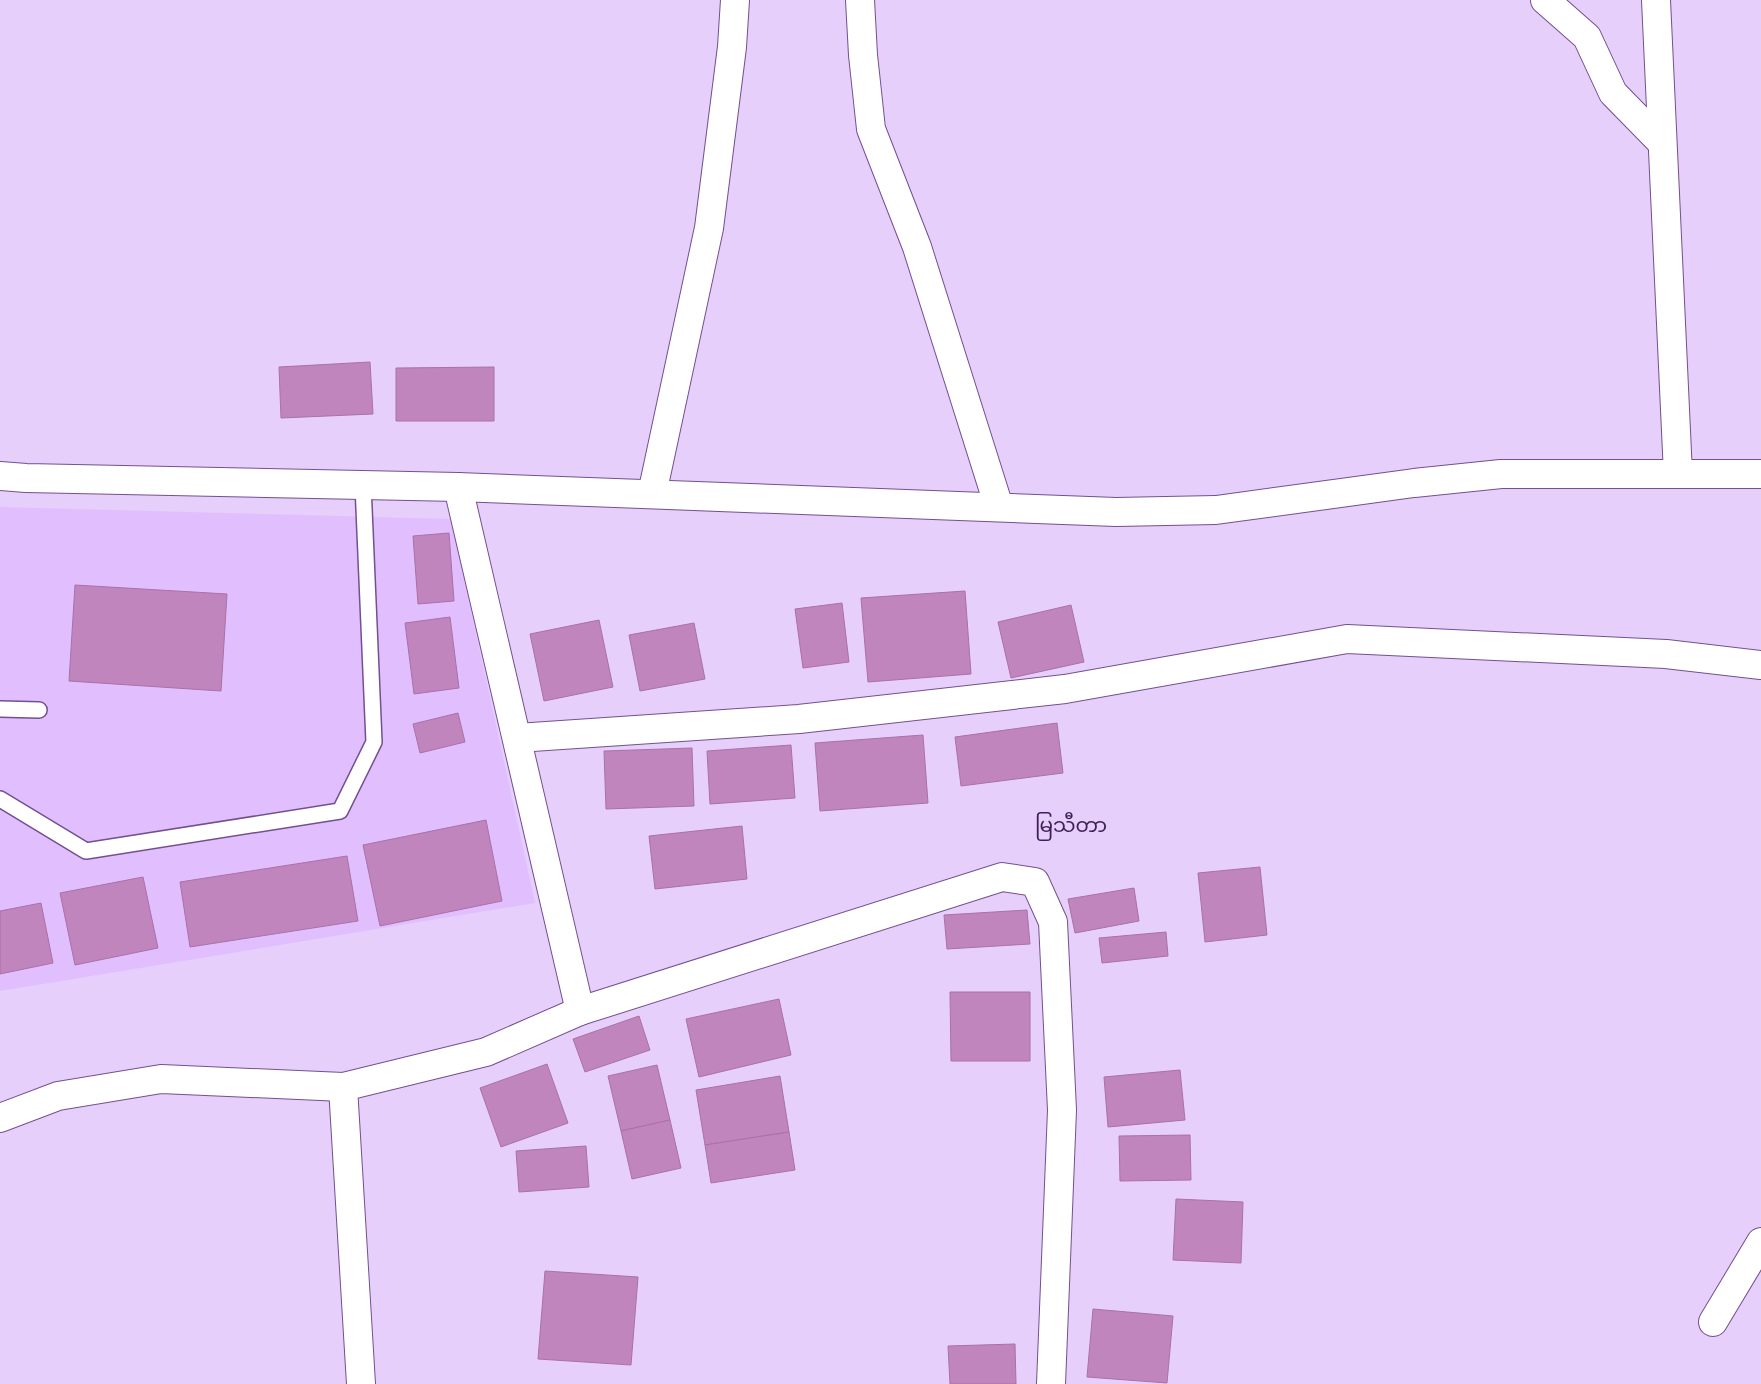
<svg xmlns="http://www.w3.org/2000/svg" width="1761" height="1384" font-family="Ubuntu,'Noto Sans Myanmar',sans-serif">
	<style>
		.built { fill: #e1bffe }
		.building { fill: #c185be; stroke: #ab70a7 }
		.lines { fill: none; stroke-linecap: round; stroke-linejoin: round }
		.service-casing { stroke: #73508f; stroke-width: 18 }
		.minor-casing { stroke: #73508f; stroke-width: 30 }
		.tertiary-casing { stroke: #73508f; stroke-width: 30 }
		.service { stroke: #fff; stroke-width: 15 }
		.minor { stroke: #fff; stroke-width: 28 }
		.tertiary { stroke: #fff; stroke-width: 28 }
		.labels { text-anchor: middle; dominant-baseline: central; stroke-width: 4; stroke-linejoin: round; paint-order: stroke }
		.quarter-label { font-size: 20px; fill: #401d58; stroke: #e6cffb }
	</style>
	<rect width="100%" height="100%" fill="#e6cffb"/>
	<path class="built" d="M0 507 451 519 535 903 0 991Z"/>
	<g class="building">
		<path d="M370 362 373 414 281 418 279 367Z"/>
		<path d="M494 367V421H396V368Z"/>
		<path d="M449 533 454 601 418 604 413 536Z"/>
		<path d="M75 585 227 594 221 691 69 681Z"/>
		<path d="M965 591 971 674 868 682 861 598Z"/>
		<path d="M842 603 849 662 803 668 795 609Z"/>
		<path d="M1071 605 1084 662 1011 678 998 622Z"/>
		<path d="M450 617 459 688 414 694 405 623Z"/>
		<path d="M599 620 613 687 544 701 530 634Z"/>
		<path d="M694 623 705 679 640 691 629 635Z"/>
		<path d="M458 713 465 742 420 753 413 724Z"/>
		<path d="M1057 723 1063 773 961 786 955 737Z"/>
		<path d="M923 735 928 803 820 811 815 743Z"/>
		<path d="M791 745 795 798 710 804 707 751Z"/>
		<path d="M692 748 694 806 606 809 604 751Z"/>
		<path d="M486 820 502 901 380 926 363 845Z"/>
		<path d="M742 826 747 879 655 889 649 836Z"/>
		<path d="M347 856 358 921 190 947 180 882Z"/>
		<path d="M1260 867 1267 935 1205 942 1198 873Z"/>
		<path d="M143 877 158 948 75 965 60 893Z"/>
		<path d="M1134 888 1139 921 1075 933 1068 899Z"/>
		<path d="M41 903 53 963 0 974V911Z"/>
		<path d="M1027 910 1030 944 947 949 944 915Z"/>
		<path d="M1166 932 1168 956 1102 963 1099 938Z"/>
		<path d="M950 992H1030V1061H951Z"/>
		<path d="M779 999 791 1055 699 1077 686 1019Z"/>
		<path d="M639 1016 650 1050 585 1072 573 1039Z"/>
		<path d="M547 1064 568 1123 501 1147 480 1088Z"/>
		<path d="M657 1065 670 1120 621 1131 608 1076Z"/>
		<path d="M1180 1070 1185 1120 1108 1127 1104 1077Z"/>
		<path d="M780 1076 789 1132 705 1145 696 1090Z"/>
		<path d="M670 1120 681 1168 632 1179 621 1131Z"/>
		<path d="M789 1132 795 1170 711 1183 705 1145Z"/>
		<path d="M1190 1135 1191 1180 1120 1181 1119 1136Z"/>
		<path d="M586 1146 589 1187 519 1192 516 1151Z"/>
		<path d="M1176 1199 1243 1202 1241 1263 1173 1260Z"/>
		<path d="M545 1271 638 1277 631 1365 538 1359Z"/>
		<path d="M1093 1309 1173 1316 1167 1383 1087 1377Z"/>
		<path d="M1015 1344 1016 1384H950L948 1346Z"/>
	</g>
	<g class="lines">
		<defs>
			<g id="service">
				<path d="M0 709 39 710"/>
				<path d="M0 799 86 851 340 811 374 742 363 485"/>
			</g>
			<g id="minor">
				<path d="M860 0 863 55 871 129 917 247 999 507"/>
				<path d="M1545 0 1587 37 1613 93 1662 143"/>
				<path d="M1656 0 1678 474"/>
				<path d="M458 487 580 1011"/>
				<path d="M652 494 709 228 732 47 735 0"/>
				<path d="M517 738 799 719 1065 689 1347 639 1666 654 1761 665"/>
				<path d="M343 1087 361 1384"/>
				<path d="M0 1118 58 1096 161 1079 343 1087 486 1052 580 1011 1002 877 1035 882 1053 922 1062 1110 1051 1384"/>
				<path d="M1713 1322 1761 1242"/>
			</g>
			<path id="tertiary" d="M0 476 26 478 458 487 1116 512 1216 510 1414 483 1501 474H1761"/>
		</defs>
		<use href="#service" class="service-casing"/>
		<use href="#minor" class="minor-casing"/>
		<use href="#tertiary" class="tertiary-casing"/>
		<use href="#service" class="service"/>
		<use href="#minor" class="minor"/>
		<use href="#tertiary" class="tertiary"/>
	</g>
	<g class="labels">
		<g class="quarter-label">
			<text x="1071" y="824">မြသီတာ</text>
		</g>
	</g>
</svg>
